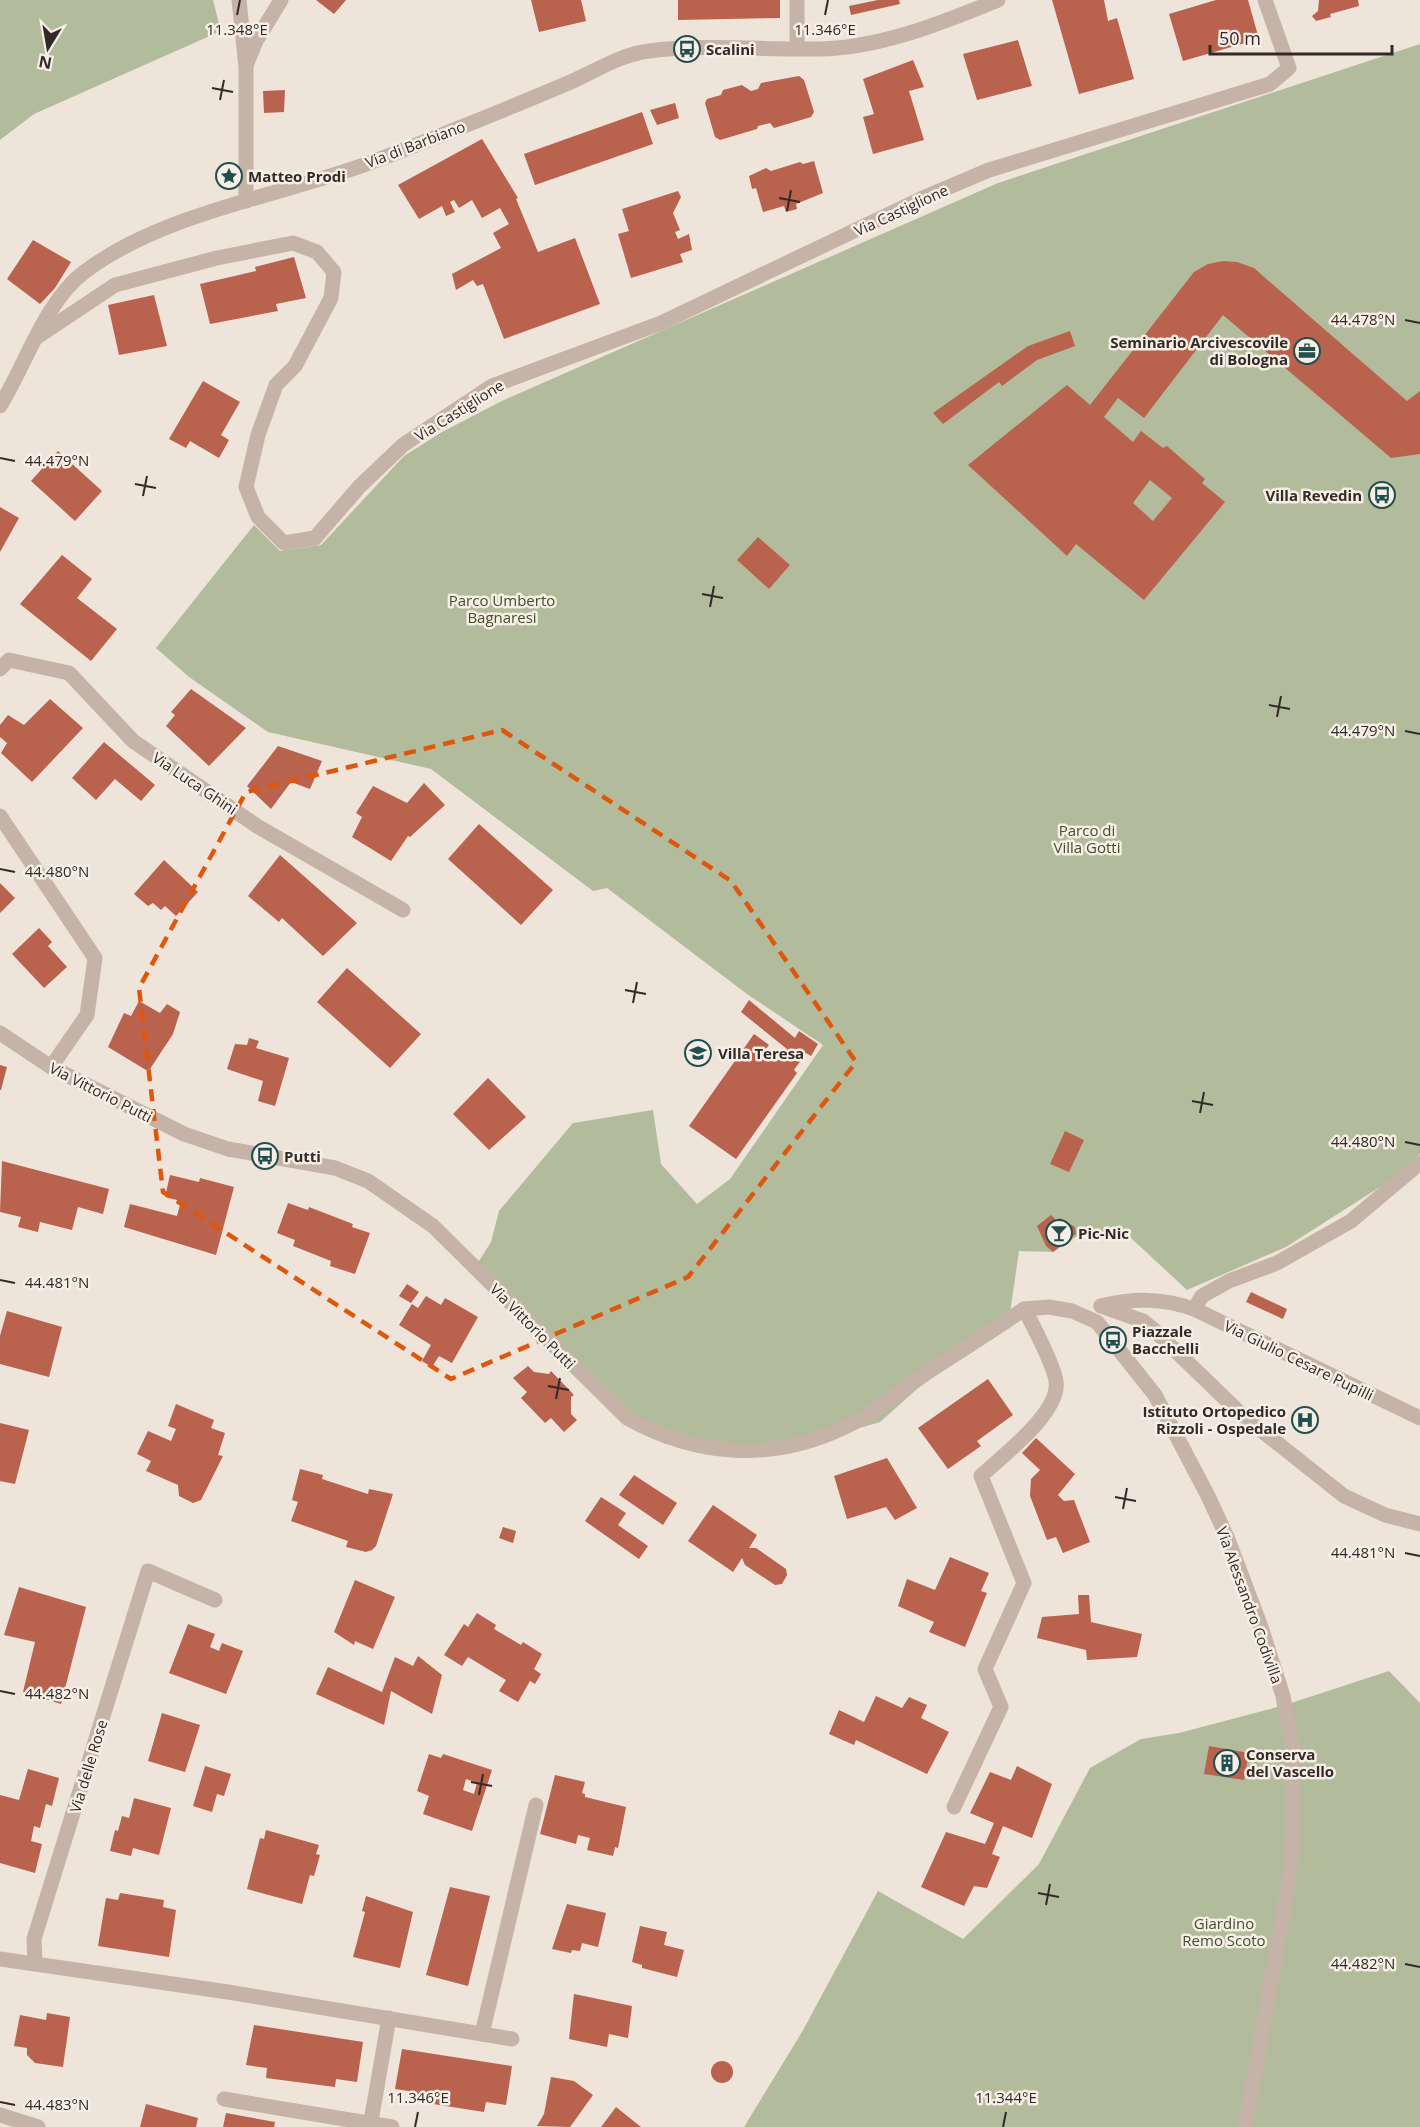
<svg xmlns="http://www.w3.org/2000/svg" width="1420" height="2127" font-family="'Open Sans',sans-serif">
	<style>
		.green { fill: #b2bc9c }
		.building { fill: #b9624e; fill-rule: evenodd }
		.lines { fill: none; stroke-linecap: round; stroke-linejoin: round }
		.minor { stroke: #c5b3a7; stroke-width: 15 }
		.marked { fill: none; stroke: #df570d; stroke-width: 4.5; stroke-dasharray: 12 8; stroke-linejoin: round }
		.ticks { fill: none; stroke: #322a27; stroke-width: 2 }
		.labels { text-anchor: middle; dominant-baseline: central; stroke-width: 5; stroke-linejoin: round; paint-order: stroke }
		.poi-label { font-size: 15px; font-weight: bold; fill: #322a27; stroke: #f7eee6; text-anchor: start }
		.street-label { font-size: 15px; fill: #322a27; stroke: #f7eee6 }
		.park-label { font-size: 15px; fill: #444e2d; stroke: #f7eee6 }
		.ticks-label { font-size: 15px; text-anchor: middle; fill: #322a27; stroke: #f7eee6; stroke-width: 5; stroke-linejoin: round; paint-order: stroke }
	</style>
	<rect width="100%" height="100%" fill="#eee4da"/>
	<g class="green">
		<path d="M0 0H213L221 31 34 114 0 140Z"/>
		<path d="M1420 44V1154L1383 1185 1286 1247 1187 1290 1131 1238 1082 1233 1053 1252 1019 1251 1009 1320 982 1331 880 1422 781 1451 665 1444 594 1395 474 1269 491 1242 499 1211 573 1123 653 1110 661 1164 697 1204 730 1179 823 1045 747 994 607 888 593 891 431 769 268 732 189 677 156 648 254 525 280 551 321 545 404 456 442 432 502 401 998 183Z"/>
		<path d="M1389 1671 1420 1703V2127H744L802 2032 878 1891 963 1939 1039 1864 1090 1768 1141 1739 1179 1733 1285 1705Z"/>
	</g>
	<g class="building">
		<path d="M316 0H346L334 14Z"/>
		<path d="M531 0H581L586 21 539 32Z"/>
		<path d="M678 0H780V18L678 20Z"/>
		<path d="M878 0H899L900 4 851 15 849 6Z"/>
		<path d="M1052 0H1104L1108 21 1117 18 1134 79 1079 94Z"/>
		<path d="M1216 0H1248L1259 39 1183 61 1169 14Z"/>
		<path d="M1319 0H1358L1359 6 1330 14 1331 17 1316 21 1312 16 1318 11Z"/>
		<path d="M1018 40 1032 86 977 100 963 54Z"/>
		<path d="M913 60 924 87 909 91 924 140 873 154 863 117 874 114 863 79Z"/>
		<path d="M799 76 804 80 814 112 811 117 774 128 770 123 758 126 757 129 720 140 715 137 705 103 707 99 721 95 723 90 742 85 751 91 758 89 761 83Z"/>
		<path d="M285 90 284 112 264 113 263 91Z"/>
		<path d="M675 103 679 118 657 125 650 110Z"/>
		<path d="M642 112 653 144 535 185 524 154Z"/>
		<path d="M482 139 518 198 516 199 538 252 575 238 600 304 504 339 483 284 477 286 473 280 456 290 452 274 501 248 493 233 509 224 500 208 482 218 472 200 459 208 454 200 450 202 455 212 446 216 442 206 419 219 398 185Z"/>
		<path d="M814 161 823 193 796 204 797 209 786 212 784 206 763 212 756 188 752 189 749 176 766 168 771 171 800 162 803 164Z"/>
		<path d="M678 191 681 197 673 213 680 230 675 232 678 239 689 234 692 250 680 254 683 262 631 278 618 234 629 231 622 209Z"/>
		<path d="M33 240 71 262 55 288 40 304 7 279Z"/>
		<path d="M294 257 306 298 276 304 278 311 210 324 200 284 256 271 255 267Z"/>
		<path d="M1223 261 1237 262 1254 268 1407 401 1420 391V454L1391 458 1223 315 1144 418 1118 398 1104 417 1133 442 1141 431 1163 448 1167 446 1205 479 1202 483 1225 502 1144 600 1076 544 1067 556 968 465 1067 385 1090 405 1194 272 1208 264ZM1150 480 1172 498 1153 521 1133 503Z"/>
		<path d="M154 295 167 346 119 355 108 305Z"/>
		<path d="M1070 331 1075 346 1037 360 1002 386 999 382 943 424 933 413 1028 346Z"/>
		<path d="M203 381 240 402 221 435 229 440 219 458 190 441 186 448 169 439Z"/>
		<path d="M58 451 102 491 75 521 31 481Z"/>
		<path d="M0 507 19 518 0 552Z"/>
		<path d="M758 537 790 565 769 589 737 560Z"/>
		<path d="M62 555 92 579 77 598 117 629 91 661 20 604Z"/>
		<path d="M191 689 246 728 209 766 166 726 175 715 171 712Z"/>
		<path d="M50 699 83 728 32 782 1 753 7 743 0 737V725L8 715 24 725Z"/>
		<path d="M104 742 155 785 141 801 115 779 96 800 72 778Z"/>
		<path d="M278 746 322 761 310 789 291 782 271 809 247 786Z"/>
		<path d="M424 783 445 805 410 837 408 836 391 861 352 837 362 817 356 813 373 786 407 803Z"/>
		<path d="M479 824 553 890 521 925 448 859Z"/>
		<path d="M280 855 357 923 323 956 282 918 279 922 248 896Z"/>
		<path d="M164 860 198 892 176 916 165 906 161 910 153 903 148 906 134 894Z"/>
		<path d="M0 883 15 898 0 913Z"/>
		<path d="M39 928 52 942 48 946 67 967 44 988 12 954Z"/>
		<path d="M347 968 421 1034 390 1068 317 1002Z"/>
		<path d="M749 1000 795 1038 799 1031 818 1044 811 1056 806 1053 794 1070 797 1073 736 1159 689 1126 754 1034 769 1045 765 1050 779 1060 787 1049 741 1012Z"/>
		<path d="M139 1001 160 1013 167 1004 180 1012 173 1034 150 1069 146 1070 108 1047 124 1013 131 1016Z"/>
		<path d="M249 1038 259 1041 256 1048 289 1058 275 1106 258 1101 263 1081 227 1069 235 1044 247 1045Z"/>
		<path d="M0 1065 7 1067 1 1090H0Z"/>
		<path d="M488 1078 526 1117 489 1150 453 1114Z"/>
		<path d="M1065 1131 1084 1140 1069 1172 1050 1164Z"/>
		<path d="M2 1161 109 1189 103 1214 78 1207 72 1230 40 1222 38 1232 18 1227 21 1217 0 1212Z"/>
		<path d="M170 1175 199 1182 200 1178 234 1187 216 1255 124 1227 130 1204 177 1216 181 1201 165 1197Z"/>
		<path d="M288 1203 308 1210 309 1207 353 1224 352 1227 370 1233 355 1274 330 1266 331 1261 293 1246 295 1240 277 1233Z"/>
		<path d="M1051 1215 1057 1221 1060 1218 1075 1227 1076 1234 1053 1252 1046 1246 1037 1226Z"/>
		<path d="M407 1284 419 1292 411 1303 399 1296Z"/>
		<path d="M1251 1292 1287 1309 1283 1319 1246 1302Z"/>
		<path d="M426 1296 441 1305 445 1298 478 1317 452 1363 439 1356 432 1367 422 1361 431 1345 399 1325 412 1304 418 1308Z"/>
		<path d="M7 1311 62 1327 49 1377 0 1364V1336Z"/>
		<path d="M528 1366 534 1372 549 1374 551 1371 574 1395 571 1397V1414L577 1420 564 1432 551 1418 545 1423 521 1398 527 1392 513 1378Z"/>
		<path d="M988 1379 1013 1415 977 1441 981 1446 948 1469 918 1428Z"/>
		<path d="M176 1404 214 1420 211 1428 225 1433 218 1455 223 1456 201 1500 193 1503 179 1496 178 1485 146 1471 151 1461 137 1454 148 1431 171 1441 176 1429 168 1426Z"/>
		<path d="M0 1423 29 1430 15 1484 0 1481Z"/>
		<path d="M1036 1438 1075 1474 1058 1495 1064 1501 1074 1500 1090 1542 1063 1553 1056 1537 1047 1540 1030 1496 1031 1479 1040 1470 1022 1453Z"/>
		<path d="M887 1458 917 1508 895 1520 886 1507 847 1519 834 1476Z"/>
		<path d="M300 1469 323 1475 322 1479 368 1494 369 1489 393 1494 376 1546 372 1550 366 1552 346 1547 348 1541 291 1521 298 1502 292 1500Z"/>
		<path d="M634 1475 677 1503 663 1525 619 1495Z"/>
		<path d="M601 1497 626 1513 618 1525 648 1546 639 1559 585 1521Z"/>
		<path d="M713 1505 757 1535 749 1548H756L786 1569 787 1575 782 1584 775 1585 745 1565 742 1558 733 1572 688 1541Z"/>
		<path d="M503 1527 516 1531 513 1543 499 1538Z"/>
		<path d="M950 1557 989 1573 981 1591 987 1593 965 1647 929 1632 934 1622 898 1606 907 1579 935 1590Z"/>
		<path d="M355 1580 395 1597 373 1649 355 1641 354 1645 334 1632Z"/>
		<path d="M19 1587 86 1607 61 1704 23 1692 35 1642 4 1635Z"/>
		<path d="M1078 1595H1089L1091 1622 1142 1634 1137 1657 1087 1660 1086 1650 1037 1638 1042 1617 1079 1614Z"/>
		<path d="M477 1613 496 1625 494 1629 521 1645 523 1642 542 1654 534 1669 541 1674 535 1684 530 1681 518 1702 499 1691 506 1680 468 1657 462 1666 444 1655 464 1624 468 1627Z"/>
		<path d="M188 1624 215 1634 210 1647 219 1651 222 1643 243 1651 226 1694 169 1673Z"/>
		<path d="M418 1656 442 1675 432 1714 391 1691 384 1725 316 1694 328 1667 382 1692 395 1657 413 1666Z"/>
		<path d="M876 1696 902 1708 909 1697 927 1705 921 1718 949 1732 927 1774 856 1740 854 1745 829 1734 839 1710 864 1722Z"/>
		<path d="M162 1713 200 1725 185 1772 148 1761Z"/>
		<path d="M1209 1746 1249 1753 1244 1780 1204 1774Z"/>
		<path d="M429 1754 441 1758 443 1754 492 1770 472 1831 423 1814 429 1796 417 1791ZM466 1779 477 1783 474 1794 463 1790Z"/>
		<path d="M205 1766 231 1774 224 1796 217 1794 212 1812 193 1806Z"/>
		<path d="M1017 1766 1052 1784 1032 1838 1003 1826 992 1854 1000 1857 987 1888 974 1886 964 1906 921 1887 946 1832 985 1844 994 1823 970 1813 990 1772 1011 1780Z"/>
		<path d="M28 1769 59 1778 52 1806 46 1804 40 1828 34 1826 31 1841 42 1844 35 1873 0 1863V1795L19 1800Z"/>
		<path d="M555 1775 585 1782 582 1793 585 1794V1797L626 1807 618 1848 615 1847 613 1856 587 1850 590 1838 578 1835 576 1844 540 1834Z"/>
		<path d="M134 1798 171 1808 159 1855 133 1848 131 1856 110 1851 115 1830 118 1831 122 1816 129 1818Z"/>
		<path d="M266 1830 319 1845 316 1854 320 1855 314 1876 310 1875 302 1904 247 1889 260 1838 264 1839Z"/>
		<path d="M450 1887 490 1896 468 1986 426 1975Z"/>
		<path d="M120 1893 164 1900 163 1907 176 1910 169 1957 98 1946 106 1898 118 1900Z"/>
		<path d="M366 1896 413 1912 400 1968 353 1957 365 1912 362 1911Z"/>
		<path d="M567 1904 606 1913 598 1947 582 1943 580 1951 572 1950 571 1953 552 1949Z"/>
		<path d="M640 1926 667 1932 664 1945 684 1950 677 1977 642 1968V1965L632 1962Z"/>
		<path d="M574 1994 632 2006 628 2038 609 2034 607 2047 569 2039Z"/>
		<path d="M47 2013 70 2017 63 2067 35 2063 27 2055V2048L14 2046 20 2015 46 2020Z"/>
		<path d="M254 2025 363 2042 357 2082 336 2079 335 2087 266 2078 267 2068 246 2065Z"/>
		<path d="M402 2049 512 2066 506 2105 486 2102 484 2112 414 2101 416 2092 395 2089Z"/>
		<circle cx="722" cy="2072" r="11"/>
		<path d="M551 2077 574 2081 593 2095 570 2127 537 2126 544 2114Z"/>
		<path d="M146 2104 198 2118 196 2127H140Z"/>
		<path d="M616 2107 641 2127H601Z"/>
		<path d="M226 2113 275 2122 274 2127H223Z"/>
	</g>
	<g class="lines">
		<g class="minor">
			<path d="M239 0 246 67V201"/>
			<path d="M797 48V0"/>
			<path d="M247 63 256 41 281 0"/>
			<path d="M37 337 115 285 217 258 293 243 317 252 334 272 331 298 295 366 276 385 258 435 246 487 258 517 284 543 315 538 359 487 403 445 492 386 661 323 923 198 989 170 1270 84 1289 68 1265 0"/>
			<path d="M0 406C25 366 45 302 83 273 161 213 281 196 372 162 437 137 502 111 566 84 595 72 618 55 649 51 705 44 763 50 819 49 880 48 942 23 998 0"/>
			<path d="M0 669 9 660 69 673 133 741 257 826 403 910"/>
			<path d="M0 816 95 958 87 1015 51 1067"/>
			<path d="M0 1033 51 1067 184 1134 228 1149 335 1168 368 1181 433 1226 627 1418C697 1457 772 1462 845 1427 873 1414 899 1392 925 1374 958 1352 992 1332 1024 1309L1049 1307 1072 1311 1097 1322 1155 1395 1208 1496 1227 1537 1261 1627 1283 1696 1292 1747 1293 1839 1288 1887 1245 2127"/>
			<path d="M1101 1306 1143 1321 1153 1329 1242 1415 1344 1496 1385 1515 1420 1524"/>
			<path d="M1101 1306C1134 1298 1162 1298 1194 1309L1420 1418"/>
			<path d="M1194 1309 1202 1296 1229 1281 1277 1263 1351 1221 1420 1163"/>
			<path d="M954 1807 1001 1707 985 1669 1024 1583 981 1476C1002 1456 1061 1412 1056 1381 1054 1366 1032 1323 1024 1309"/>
			<path d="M0 1959 228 1992 512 2039"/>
			<path d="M35 1964 34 1939 148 1571 215 1600"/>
			<path d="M482 2034 536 1805"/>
			<path d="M224 2099 392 2127"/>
			<path d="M0 2115 38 2127"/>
			<path d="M370 2127 389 2018"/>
		</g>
	</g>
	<path class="marked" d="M502 730 731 881 856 1062 688 1277 451 1379 163 1192 139 988 246 792Z"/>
	<path class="ticks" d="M237 15 240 0M825 15 828 0M212 88 233 92M220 100 224 80M779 198 800 202M787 211 791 190M1405 320 1420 323M0 458 15 461M135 484 156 488M143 496 147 476M702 594 723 598M710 607 714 586M1269 705 1290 709M1277 717 1281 696M1405 731 1420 734M0 869 15 872M625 990 646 994M633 1003 637 982M1192 1101 1213 1105M1200 1113 1204 1092M1405 1142 1420 1145M0 1280 15 1283M548 1386 569 1390M556 1399 560 1378M1115 1497 1136 1501M1123 1509 1127 1488M1405 1553 1420 1556M0 1691 15 1694M471 1782 492 1786M479 1795 483 1774M1038 1893 1059 1897M1046 1905 1050 1884M1405 1964 1420 1967M0 2102 15 2105M415 2127 418 2112M1003 2127 1006 2112"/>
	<defs>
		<symbol id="bus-ring" viewBox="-11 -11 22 22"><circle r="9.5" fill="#f7eee6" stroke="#214e4f" stroke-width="1.5"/><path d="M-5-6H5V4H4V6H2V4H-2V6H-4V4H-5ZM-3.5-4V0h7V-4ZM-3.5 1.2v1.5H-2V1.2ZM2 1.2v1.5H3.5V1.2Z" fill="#214e4f"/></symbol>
		<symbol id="sight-ring" viewBox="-11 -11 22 22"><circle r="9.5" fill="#f7eee6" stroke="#214e4f" stroke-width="1.5"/><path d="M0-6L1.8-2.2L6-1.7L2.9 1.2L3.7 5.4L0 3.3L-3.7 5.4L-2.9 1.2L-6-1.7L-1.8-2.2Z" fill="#214e4f"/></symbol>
		<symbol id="office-ring" viewBox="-11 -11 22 22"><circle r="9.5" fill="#f7eee6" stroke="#214e4f" stroke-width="1.5"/><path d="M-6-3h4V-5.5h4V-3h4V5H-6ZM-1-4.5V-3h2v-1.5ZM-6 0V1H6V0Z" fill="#214e4f"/></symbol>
		<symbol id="school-ring" viewBox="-11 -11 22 22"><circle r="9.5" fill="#f7eee6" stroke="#214e4f" stroke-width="1.5"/><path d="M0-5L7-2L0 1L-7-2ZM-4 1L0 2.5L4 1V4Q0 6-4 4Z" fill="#214e4f"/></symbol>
		<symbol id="bar-ring" viewBox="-11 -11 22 22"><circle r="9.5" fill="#f7eee6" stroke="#214e4f" stroke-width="1.5"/><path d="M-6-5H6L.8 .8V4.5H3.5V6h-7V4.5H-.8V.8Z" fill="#214e4f"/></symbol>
		<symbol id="hospital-ring" viewBox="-11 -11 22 22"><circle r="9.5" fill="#f7eee6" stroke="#214e4f" stroke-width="1.5"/><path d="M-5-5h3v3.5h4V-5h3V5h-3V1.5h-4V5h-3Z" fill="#214e4f"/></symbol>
		<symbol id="building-ring" viewBox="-11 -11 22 22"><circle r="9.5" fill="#f7eee6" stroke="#214e4f" stroke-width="1.5"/><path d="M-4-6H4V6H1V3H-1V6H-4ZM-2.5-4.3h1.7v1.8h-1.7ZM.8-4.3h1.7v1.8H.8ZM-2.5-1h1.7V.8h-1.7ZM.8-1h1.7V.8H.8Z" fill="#214e4f"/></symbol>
	</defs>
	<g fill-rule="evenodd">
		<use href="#bus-ring" x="672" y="34" width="30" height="30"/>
		<use href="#sight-ring" x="214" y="161" width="30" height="30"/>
		<use href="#office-ring" x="1292" y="336" width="30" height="30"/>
		<use href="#bus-ring" x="1367" y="480" width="30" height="30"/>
		<use href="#school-ring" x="683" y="1038" width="30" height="30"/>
		<use href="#bus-ring" x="250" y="1141" width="30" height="30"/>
		<use href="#bar-ring" x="1044" y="1218" width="30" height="30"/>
		<use href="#bus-ring" x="1098" y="1325" width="30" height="30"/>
		<use href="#hospital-ring" x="1290" y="1405" width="30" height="30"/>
		<use href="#building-ring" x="1212" y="1748" width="30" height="30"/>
	</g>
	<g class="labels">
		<g class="poi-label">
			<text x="706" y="49">Scalini</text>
			<text x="248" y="176">Matteo Prodi</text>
			<text x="1288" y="342" text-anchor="end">Seminario Arcivescovile<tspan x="1288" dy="17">di Bologna</tspan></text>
			<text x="1362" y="495" text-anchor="end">Villa Revedin</text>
			<text x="718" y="1053">Villa Teresa</text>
			<text x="284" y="1156">Putti</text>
			<text x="1078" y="1233">Pic-Nic</text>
			<text x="1132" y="1331">Piazzale<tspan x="1132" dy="17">Bacchelli</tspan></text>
			<text x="1286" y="1411" text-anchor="end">Istituto Ortopedico<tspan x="1286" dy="17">Rizzoli - Ospedale</tspan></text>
			<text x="1246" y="1754">Conserva<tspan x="1246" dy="17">del Vascello</tspan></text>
		</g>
		<g class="street-label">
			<text transform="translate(415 144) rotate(-21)">Via di Barbiano</text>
			<text transform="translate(901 210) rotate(-25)">Via Castiglione</text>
			<text transform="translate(459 410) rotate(-32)">Via Castiglione</text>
			<text transform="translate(195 783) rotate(34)">Via Luca Ghini</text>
			<text transform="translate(101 1092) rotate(27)">Via Vittorio Putti</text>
			<text transform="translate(533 1326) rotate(45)">Via Vittorio Putti</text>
			<text transform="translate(1299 1360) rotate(26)">Via Giulio Cesare Pupilli</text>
			<text transform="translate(1250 1605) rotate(70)">Via Alessandro Codivilla</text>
			<text transform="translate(88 1766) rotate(-73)">Via delle Rose</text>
		</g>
		<g class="park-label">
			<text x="502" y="600">Parco Umberto<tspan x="502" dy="17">Bagnaresi</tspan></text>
			<text x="1087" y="830">Parco di<tspan x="1087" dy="17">Villa Gotti</tspan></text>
			<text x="1224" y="1923">Giardino<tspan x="1224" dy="17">Remo Scoto</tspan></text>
		</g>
	</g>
	<g class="ticks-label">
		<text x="237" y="35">11.348°E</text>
		<text x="825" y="35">11.346°E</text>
		<text x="1363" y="325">44.478°N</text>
		<text x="57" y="466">44.479°N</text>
		<text x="1363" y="736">44.479°N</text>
		<text x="57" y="877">44.480°N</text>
		<text x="1363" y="1147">44.480°N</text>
		<text x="57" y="1288">44.481°N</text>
		<text x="1363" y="1558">44.481°N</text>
		<text x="57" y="1699">44.482°N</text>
		<text x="1363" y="1969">44.482°N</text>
		<text x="418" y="2103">11.346°E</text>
		<text x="1006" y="2103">11.344°E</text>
		<text x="57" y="2110">44.483°N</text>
	</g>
	<g transform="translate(48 48) rotate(191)" stroke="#f7eee6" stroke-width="4.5" paint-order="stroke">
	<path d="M0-4.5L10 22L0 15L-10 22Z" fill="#322a27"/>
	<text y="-9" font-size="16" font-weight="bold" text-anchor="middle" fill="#322a27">N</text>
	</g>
	<path d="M1210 45v9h182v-9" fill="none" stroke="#322a27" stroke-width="3"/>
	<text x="1219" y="45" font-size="18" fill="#322a27" stroke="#f7eee6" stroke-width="4.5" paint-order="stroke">50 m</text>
</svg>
